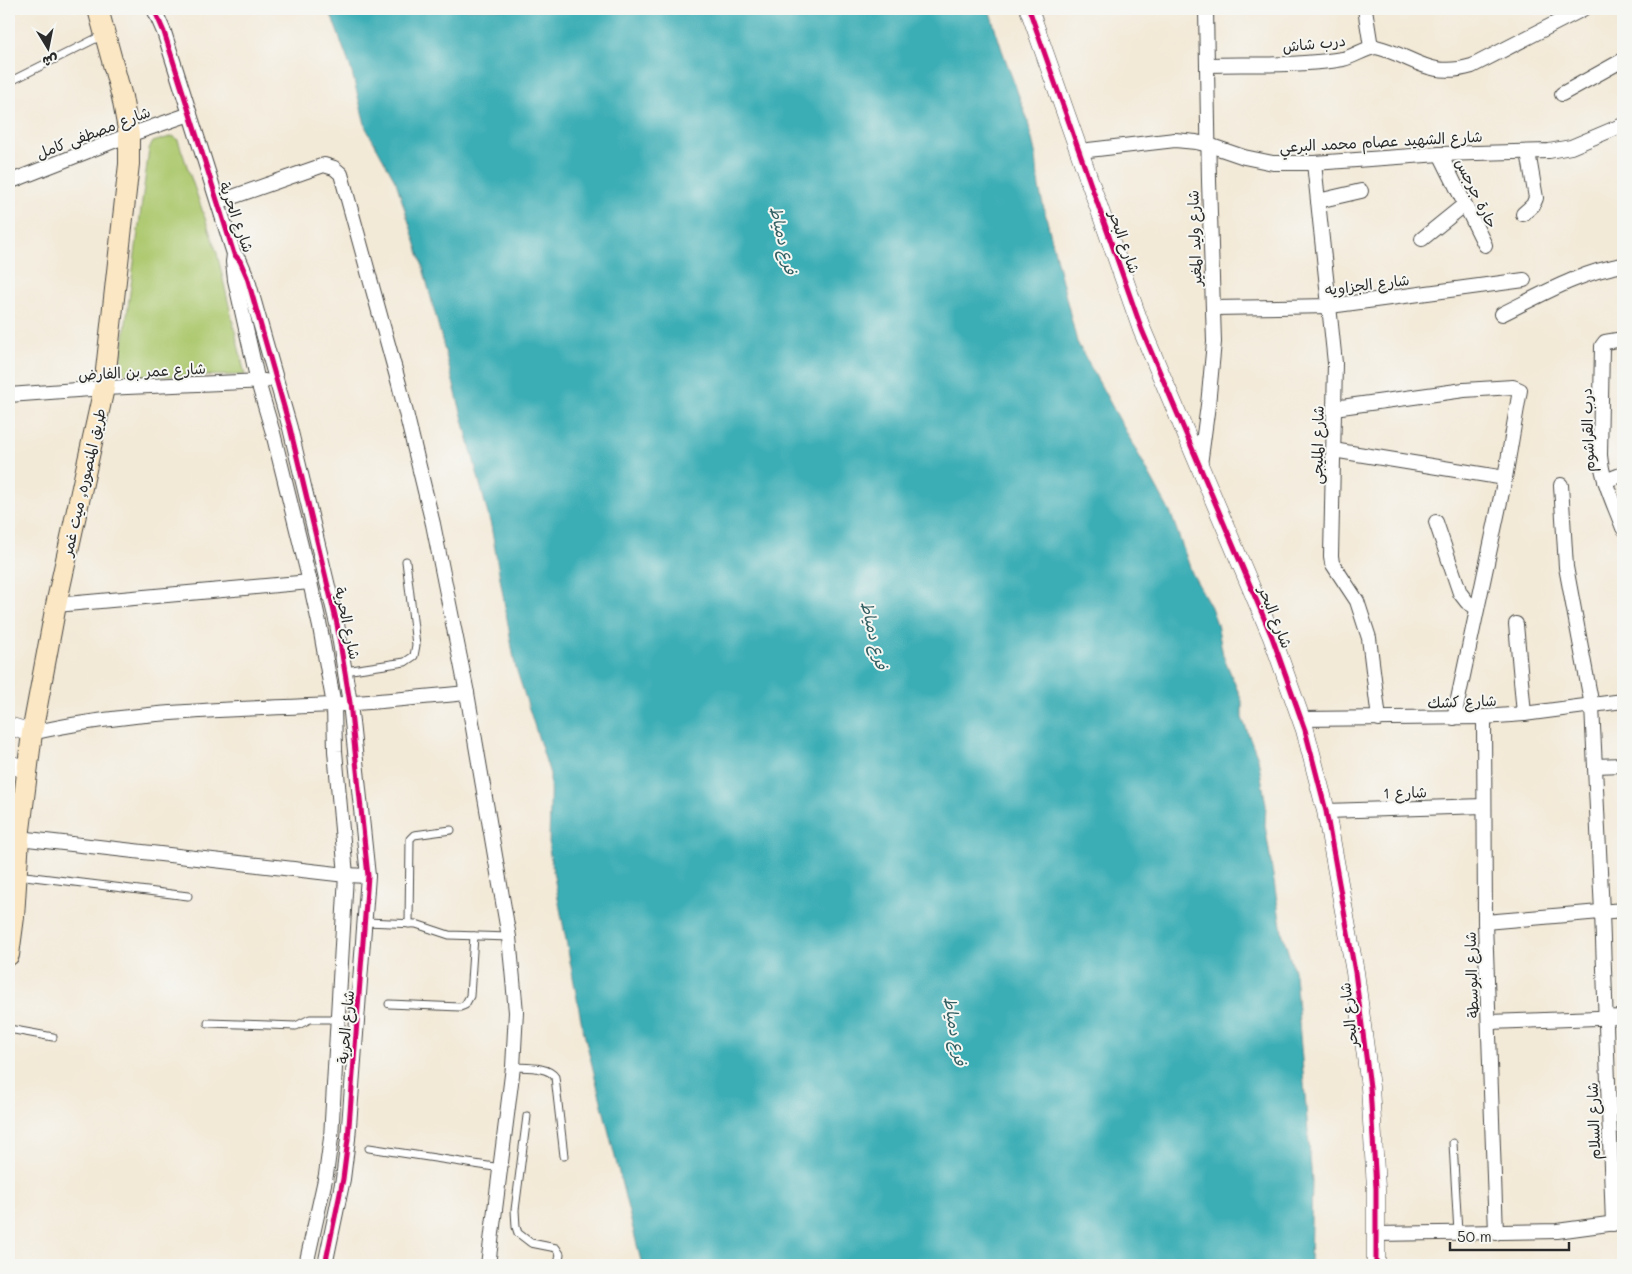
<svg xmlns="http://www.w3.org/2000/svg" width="1632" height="1274" font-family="Mali,'Playpen Sans Arabic',sans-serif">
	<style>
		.green { fill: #adc970; stroke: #6c7a4e }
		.water { fill: #3badb5; stroke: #336c70 }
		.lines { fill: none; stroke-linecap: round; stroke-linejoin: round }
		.service-casing { stroke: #494845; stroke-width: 9 }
		.minor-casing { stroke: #494845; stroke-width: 16 }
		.tertiary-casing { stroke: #494845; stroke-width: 19 }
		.secondary-casing { stroke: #494845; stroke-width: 22 }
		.service { stroke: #fff; stroke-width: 7 }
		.minor { stroke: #fff; stroke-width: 14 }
		.tertiary { stroke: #fff; stroke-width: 18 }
		.secondary { stroke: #fbe7c3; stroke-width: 20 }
		.cycleway-casing { stroke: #f6f6f2; stroke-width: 8 }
		.cycleway { stroke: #d6006c; stroke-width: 5 }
		.labels { text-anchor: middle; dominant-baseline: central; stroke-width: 4; stroke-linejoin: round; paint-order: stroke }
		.street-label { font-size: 15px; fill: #2b2b2b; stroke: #f6f6f2 }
		.water-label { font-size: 16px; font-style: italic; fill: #315f62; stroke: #f6f6f2 }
	</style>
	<rect width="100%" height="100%" fill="#f6f6f2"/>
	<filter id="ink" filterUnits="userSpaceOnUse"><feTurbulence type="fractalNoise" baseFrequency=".02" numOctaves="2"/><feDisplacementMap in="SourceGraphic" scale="10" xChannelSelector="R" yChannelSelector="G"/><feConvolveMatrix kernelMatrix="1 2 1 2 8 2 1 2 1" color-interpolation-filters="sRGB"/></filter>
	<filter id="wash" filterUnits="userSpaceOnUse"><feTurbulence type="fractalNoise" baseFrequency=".0096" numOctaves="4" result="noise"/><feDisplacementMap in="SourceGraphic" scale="20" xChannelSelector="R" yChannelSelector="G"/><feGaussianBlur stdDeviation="1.12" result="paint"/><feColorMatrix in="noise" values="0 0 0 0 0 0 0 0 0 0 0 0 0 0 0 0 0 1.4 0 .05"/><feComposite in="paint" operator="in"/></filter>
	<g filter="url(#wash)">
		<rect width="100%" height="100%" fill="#f3e9d7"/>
		<path class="green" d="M173 136 178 140 217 253 245 375 129 377 120 368 149 149 153 142Z"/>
		<path class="water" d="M329 9H989L1002 50 1027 118 1036 156 1039 188 1077 342 1171 514 1192 573 1211 607 1217 624 1223 655 1242 701V718L1258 758 1266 805 1265 825 1282 932 1295 974 1312 1181 1310 1265H642L582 1025 549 850C549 824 551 799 550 774L515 665 491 526 421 260 396 182 366 128 351 69Z"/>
	</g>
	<g filter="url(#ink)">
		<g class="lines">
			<defs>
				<g id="service">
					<path d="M9 82 103 35"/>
					<path d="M345 671 405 662 414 656 416 645 406 561"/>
					<path d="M17 875 188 896"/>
					<path d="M365 922 416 924 449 935 509 937"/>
					<path d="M409 924 410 839 414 835 451 830"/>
					<path d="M389 1004 460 1007 465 1005 470 996 474 936"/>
					<path d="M208 1023 296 1026 310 1019H338"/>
					<path d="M9 1029 53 1037"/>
					<path d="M513 1067C525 1068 548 1066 555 1077L564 1156"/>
					<path d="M527 1116 515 1210 516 1227 518 1233 531 1243 556 1248 560 1254 558 1265"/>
					<path d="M1453 1143 1458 1233"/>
					<path d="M369 1148 501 1168"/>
				</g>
				<g id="minor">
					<path d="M154 9 164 32 234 254 240 261 247 277 290 428 337 624 350 703 368 876 348 1139 343 1179 325 1265"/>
					<path d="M1365 9 1371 47"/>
					<path d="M1208 65C1250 64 1302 66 1343 59 1355 56 1365 48 1376 47 1414 56 1428 79 1472 66L1583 9"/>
					<path d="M1562 94 1623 60"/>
					<path d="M1080 151 1175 140 1196 142 1209 145 1244 157 1273 163H1314L1440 154 1549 151 1571 147 1623 125"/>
					<path d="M1440 154 1485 245"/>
					<path d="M1314 163 1335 363 1331 556 1332 563 1357 601 1369 638 1379 719"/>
					<path d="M9 182 129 135 190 114"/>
					<path d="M1318 201 1361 191"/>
					<path d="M218 202 324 165 334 168 341 174 399 384 433 524 467 693 509 937 516 1012 513 1067 488 1265"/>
					<path d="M1523 214 1533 205 1536 198 1528 152"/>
					<path d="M1422 239 1464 205"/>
					<path d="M234 254 233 262 235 280 258 382 273 433 310 582 320 627 334 705 335 751 346 875 331 1138 326 1175 306 1265"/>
					<path d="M1213 308 1330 306 1524 280"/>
					<path d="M1502 314C1541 295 1580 272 1623 265"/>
					<path d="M1623 339 1605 342 1602 346 1600 455C1602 480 1614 504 1623 528"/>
					<path d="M9 395 104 388 265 381"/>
					<path d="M1334 408 1464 390 1513 387 1520 390 1505 478 1454 718"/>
					<path d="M1333 450 1505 478"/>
					<path d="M1200 465 1208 405 1214 342 1209 181 1206 9"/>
					<path d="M1605 481 1623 474"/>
					<path d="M1561 485 1566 567 1592 706 1602 912 1613 1224"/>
					<path d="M1436 522 1460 593 1467 602 1477 608"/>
					<path d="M56 605 310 582"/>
					<path d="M1516 624 1524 714"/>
					<path d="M1484 717 1485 922 1496 1233"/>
					<path d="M1301 719 1484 717 1524 714 1623 701"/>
					<path d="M32 733C130 710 231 710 331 705 376 702 422 697 467 693"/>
					<path d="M1595 766 1623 765"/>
					<path d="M1326 811 1484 806"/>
					<path d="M19 838 346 875 368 876"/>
					<path d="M1485 922 1623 910"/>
					<path d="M1489 1022 1623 1017"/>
					<path d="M1376 1234 1557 1231 1623 1222"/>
				</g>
				<g id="tertiary">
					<path d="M1029 9 1142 330 1272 637 1305 730 1326 811 1355 972 1370 1087 1376 1188V1265"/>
					<path d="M9 726 32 733"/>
					<path d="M9 764 28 770"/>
				</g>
				<path id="secondary" d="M9 955 14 917 19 838 32 733 56 605 104 388 129 164V135L122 97 98 9"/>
			</defs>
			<use href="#service" class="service-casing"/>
			<use href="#minor" class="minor-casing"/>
			<use href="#tertiary" class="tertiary-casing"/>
			<use href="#secondary" class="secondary-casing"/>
			<use href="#service" class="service"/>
			<use href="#minor" class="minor"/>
			<use href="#tertiary" class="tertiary"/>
			<use href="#secondary" class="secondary"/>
			<defs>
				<g id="cycleway">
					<path d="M154 9 164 32 234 254 240 261 247 277 290 428 337 624 350 703 368 876 348 1139 343 1179 325 1265"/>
					<path d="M1029 9 1142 330 1272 637 1305 730 1326 811 1355 972 1370 1087 1376 1188V1265"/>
				</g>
			</defs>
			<use href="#cycleway" class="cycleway-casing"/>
			<use href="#cycleway" class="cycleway"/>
		</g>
	</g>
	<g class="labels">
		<g class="street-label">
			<text transform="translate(1314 43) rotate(-6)">درب شاش</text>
			<text transform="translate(93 132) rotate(-21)">شارع مصطفى كامل</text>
			<text transform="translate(1381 141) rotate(-3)">شارع الشهيد عصام محمد البرعي</text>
			<text transform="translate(1477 193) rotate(64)">حارة جرجس</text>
			<text transform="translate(237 217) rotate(70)">شارع الحرية</text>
			<text transform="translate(1194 238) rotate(-92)">شارع وليد المغير</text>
			<text transform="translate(1125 242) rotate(71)">شارع البحر</text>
			<text transform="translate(1367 284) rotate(-7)">شارع الجزاويه</text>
			<text transform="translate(142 371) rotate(-3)">شارع عمر بن الفارض</text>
			<text transform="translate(1587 430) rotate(-92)">درب القراشوم</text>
			<text transform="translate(1317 445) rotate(-89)">شارع المليجى</text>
			<text transform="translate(83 482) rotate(-77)">طريق المنصوره, ميت غمر</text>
			<text transform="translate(1276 617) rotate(68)">شارع البحر</text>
			<text transform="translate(348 623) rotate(78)">شارع الحرية</text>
			<text transform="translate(1462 701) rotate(-2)">شارع كشك</text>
			<text transform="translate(1405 792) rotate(-2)">شارع 1</text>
			<text transform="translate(1471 975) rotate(-92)">شارع البوسطة</text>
			<text transform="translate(1348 1015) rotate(-97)">شارع البحر</text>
			<text transform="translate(345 1027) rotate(-85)">شارع الحرية</text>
			<text transform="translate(1593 1121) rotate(-92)">شارع السلام</text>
		</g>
		<g class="water-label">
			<text transform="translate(784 240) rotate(77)">فرع دمياط</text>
			<text transform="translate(875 635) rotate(77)">فرع دمياط</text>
			<text transform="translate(956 1031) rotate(81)">فرع دمياط</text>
		</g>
	</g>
	<rect width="1632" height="1274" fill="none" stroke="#f6f6f2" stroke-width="30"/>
	<g transform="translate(48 48) rotate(170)" stroke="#f6f6f2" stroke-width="4" paint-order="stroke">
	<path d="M0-4L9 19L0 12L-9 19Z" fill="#2b2b2b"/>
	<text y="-8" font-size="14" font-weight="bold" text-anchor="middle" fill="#2b2b2b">ش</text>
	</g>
	<path d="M1450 1242v8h119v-8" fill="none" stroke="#2b2b2b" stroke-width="2.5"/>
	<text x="1457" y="1242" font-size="15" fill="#2b2b2b" stroke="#f6f6f2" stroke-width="4" paint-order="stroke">50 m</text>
</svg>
